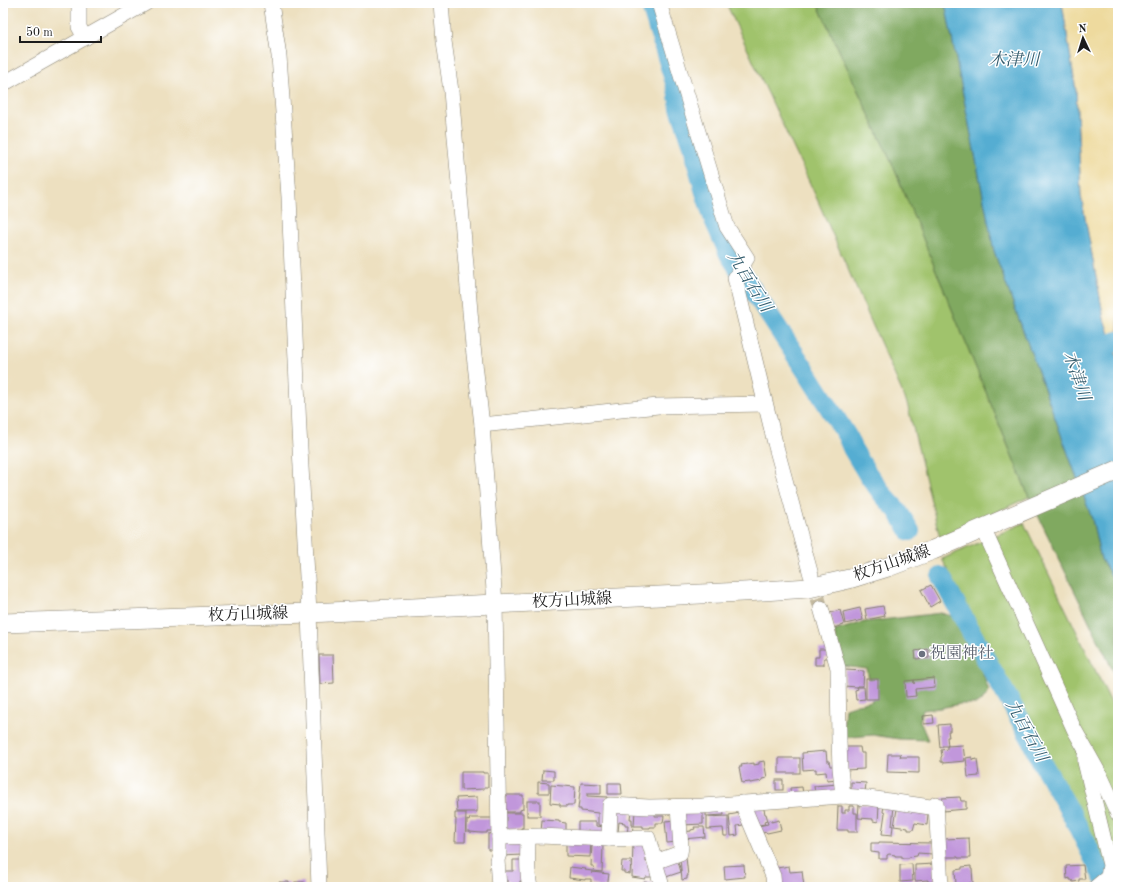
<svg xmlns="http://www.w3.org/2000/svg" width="1121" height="890" font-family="'Old Standard TT','Noto Serif JP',serif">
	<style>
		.green { fill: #a0c36c; stroke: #5e7044 }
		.forest { fill: #80a960; stroke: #4e623e }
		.sand { fill: #eeda9e; stroke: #857b5d }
		.water { fill: #54add2; stroke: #386477 }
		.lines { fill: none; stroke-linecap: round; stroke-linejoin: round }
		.river { stroke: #54add2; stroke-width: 20 }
		.building { fill: #c197db }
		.minor-tunnel { stroke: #c3b99f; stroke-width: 15; stroke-dasharray: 15 8; stroke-linecap: butt }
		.minor-casing { stroke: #847e6e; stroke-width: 16 }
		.major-casing { stroke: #847e6e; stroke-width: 20 }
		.minor { stroke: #fff; stroke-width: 15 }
		.major { stroke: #fff; stroke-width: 19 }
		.worship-dot { fill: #6b7280; stroke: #fff; stroke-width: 1.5 }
		.labels { text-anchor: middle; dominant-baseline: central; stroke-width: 3; stroke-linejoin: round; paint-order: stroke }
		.street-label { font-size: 16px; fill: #1c1c1c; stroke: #fff }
		.worship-label { font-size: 16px; fill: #5b616d; stroke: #fff; text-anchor: start }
		.water-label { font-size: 17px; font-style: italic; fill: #355d6e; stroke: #fff }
	</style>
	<rect width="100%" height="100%" fill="#fff"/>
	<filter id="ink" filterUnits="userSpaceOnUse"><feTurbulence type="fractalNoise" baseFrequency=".025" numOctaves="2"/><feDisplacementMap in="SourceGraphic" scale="8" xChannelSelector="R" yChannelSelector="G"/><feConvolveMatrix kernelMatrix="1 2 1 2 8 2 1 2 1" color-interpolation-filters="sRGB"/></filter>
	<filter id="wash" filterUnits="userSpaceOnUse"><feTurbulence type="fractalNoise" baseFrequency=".012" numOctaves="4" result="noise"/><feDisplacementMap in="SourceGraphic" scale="16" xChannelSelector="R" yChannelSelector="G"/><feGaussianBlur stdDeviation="0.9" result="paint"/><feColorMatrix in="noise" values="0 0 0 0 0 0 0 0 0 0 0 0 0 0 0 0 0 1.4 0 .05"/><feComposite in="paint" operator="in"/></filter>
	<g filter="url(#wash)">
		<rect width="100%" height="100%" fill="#ede0c0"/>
		<g class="green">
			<path d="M726 3H817L894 168 1029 497 940 538 907 403 813 190Z"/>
			<path d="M1024 523 1118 717V884L942 559Z"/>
		</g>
		<g class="forest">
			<path d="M817 3H945L994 251 1092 519 1101 559 1118 587V681L1029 497 894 168Z"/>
			<path d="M941 613 955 617 963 627 985 679 989 691 985 697 977 704H960L940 708 923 710 920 721 928 740 899 739 873 735 842 738 845 708 857 704 872 701 870 686 867 669 842 666 834 631 864 622Z"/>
		</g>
		<path class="sand" d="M1062 3H1118V360L1104 319 1081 196 1076 91Z"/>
		<path class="water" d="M945 3H1062L1076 91 1081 196 1104 319 1118 360V587L1101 559 1092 519 994 251Z"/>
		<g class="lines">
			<g class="river">
				<path d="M650 3 677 89 680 108 695 151 697 163 704 189 714 220 729 254 808 374 847 436 852 448 867 473 884 496 897 510 910 531"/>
				<path d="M1088 352 1118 341"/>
				<path d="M941 577 987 661 1030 737 1037 754 1072 815 1108 887"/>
			</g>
		</g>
		<g id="blocks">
			<g class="building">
				<path d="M931 585 940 601 930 607 921 590Z"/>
				<path d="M883 606 885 616 867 620 865 609Z"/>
				<path d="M860 608 863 620 845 624 843 612Z"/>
				<path d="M840 610 844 625 834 628 830 613Z"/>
				<path d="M819 649H828V658H824V665H815V657H819Z"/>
				<path d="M928 649 929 658 916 659 915 651Z"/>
				<path d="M319 655H333L334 683 320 684Z"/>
				<path d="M845 670 864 671 863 686H857V687L844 686Z"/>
				<path d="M934 678 935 687 915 689 916 696 906 697 905 681 914 680V684V680Z"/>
				<rect x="866" y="679" width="12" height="20"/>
				<path d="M857 687H864L865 699 856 700 855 690 858 689Z"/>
				<path d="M933 715 934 723 924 724 923 716Z"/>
				<path d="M950 724V731H948L949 737H947L948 746H942V747L940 748 938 725Z"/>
				<path d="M963 745 965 761 943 763V762H941V757L942 756 941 750 947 749V746Z"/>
				<path d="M844 747H860L861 753H864V769L845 770Z"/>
				<path d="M826 751 827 761H829L830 766H837L838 779 827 780 826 772 816 773V769L803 770 802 753Z"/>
				<path d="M888 754H901L900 757H919V773L887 772Z"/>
				<path d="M972 757V760L977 759 979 776 968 777 966 758Z"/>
				<rect x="779" y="758" width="21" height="15"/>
				<path d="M764 761 767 778 762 779V781L750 783V782L742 783 739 767H742L741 765 754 763V765L759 764V762Z"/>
				<path d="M543 770 554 771V780H542Z"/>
				<path d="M461 772H483V773H488V787H484V789L461 790Z"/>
				<rect x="776" y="780" width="7" height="10"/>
				<path d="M538 782 549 783V793H538Z"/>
				<path d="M851 782 866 783 865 793 851 792Z"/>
				<path d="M581 783 601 784V794H587V796L607 797 605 826 598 825V813L581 811V809H578Z"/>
				<path d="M608 783H621L622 794H608Z"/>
				<path d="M838 784V792L815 794 814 786Z"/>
				<path d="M551 785 575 787 574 805H567V806H560V804L550 803Z"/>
				<path d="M802 787 803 794 791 796 790 788Z"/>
				<path d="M506 795H523V809L520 810V812H506V811H505Z"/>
				<path d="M477 797V812H457L456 798Z"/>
				<path d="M960 797 961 801H966V809L943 811 942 798Z"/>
				<rect x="527" y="801" width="13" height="15"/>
				<path d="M861 804 879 805 878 822 873 821V819L858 818 859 805H861Z"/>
				<path d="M763 805 765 814H766L768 821 771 820V822L779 820 781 830 767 833 766 832 759 834 758 826 768 824 767 821 764 822 765 824 753 826 748 806Z"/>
				<path d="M884 805 894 806 892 826H893L892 835 882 834 885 813 883 812Z"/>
				<path d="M838 806H842V813H845V810H849V806H854V813H857V832H848V830H837Z"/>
				<path d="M613 808 631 810 630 819H632V825H633L632 836 627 835 628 826H625V823L619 822 618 832 611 831Z"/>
				<path d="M723 808 724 815 706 816V809Z"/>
				<path d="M897 809 928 814 927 825 915 823 913 830H908V828L894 826Z"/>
				<path d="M635 810H655V816H664L663 823H656V827H650V828H643V826H634Z"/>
				<path d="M703 811V824L682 825V813Z"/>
				<path d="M455 813H466L465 842H455L456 819H455Z"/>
				<path d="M503 813H523V828H521V830L504 829Z"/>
				<path d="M740 813 743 825 737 826 738 835 731 836 729 815Z"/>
				<path d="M728 816V836H724L723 828 707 829V817Z"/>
				<path d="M470 818H492V831H487V833H481L470 832V831H467V820L469 821Z"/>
				<path d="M542 820 559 821V822L566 823V833L541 832Z"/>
				<path d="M676 820 677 842 667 843 665 821Z"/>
				<path d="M578 822H596V826L605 827V835L578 832Z"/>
				<path d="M694 827H704L705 837 683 839V832L691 831V830L695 829Z"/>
				<path d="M495 833 496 850H488V834Z"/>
				<path d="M969 838 970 858H958V857H945L944 839Z"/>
				<path d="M566 840 591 841 590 857 566 856Z"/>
				<path d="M502 841 522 842V855L502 856Z"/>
				<path d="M633 842 645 843 646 852V862H653L652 877H646L645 879 632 877Z"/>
				<path d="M879 842 933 843 932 854 918 853 917 856 909 857V858H902V856H895V855L889 854 887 855V859H879V853L871 852V843H879Z"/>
				<path d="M592 845 603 846 602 872 593 871 594 866H591Z"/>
				<path d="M686 857 688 876H687V879L682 880 680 858Z"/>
				<path d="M677 858 681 872 663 878 658 863Z"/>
				<path d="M513 860H521L522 881H520V887H508V881H503V871H513Z"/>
				<path d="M622 861H631L630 874 624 873V871H621Z"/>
				<path d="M912 864 913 881 900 882V865Z"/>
				<path d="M934 864 935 882H928V880L915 881V865Z"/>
				<path d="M744 865 745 877 725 879 724 866Z"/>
				<path d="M1083 865 1085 879H1079V881L1073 882 1072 880H1070V878L1067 879 1066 866Z"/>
				<path d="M789 866 790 872 802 871 804 887H780L777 868Z"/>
				<path d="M971 866V869H972L973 883H969V885H964V884L956 885 955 870 962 869V867Z"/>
				<path d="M570 867 586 869 585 870 592 871V874V872L609 874 607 887H598V885L591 884V879H585V880L569 878Z"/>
				<path d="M279 882H289V887H280Z"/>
				<rect x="295" y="882" width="9" height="5"/>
				<path d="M644 882 658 883 657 887H643Z"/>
			</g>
		</g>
	</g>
	<g filter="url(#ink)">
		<use href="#blocks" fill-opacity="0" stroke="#847e6e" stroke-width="1"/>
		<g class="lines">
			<path class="minor-tunnel" d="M811 576 821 608"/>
			<defs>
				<g id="minor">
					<path d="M79 3V27L85 38"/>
					<path d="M271 3 279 56 289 197 299 430 309 613 319 887"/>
					<path d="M441 3 444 41 451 91 473 346 482 425 495 604 499 837V854L497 860 499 887"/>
					<path d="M659 3 727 227 747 258 735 278 775 443 811 575"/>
					<path d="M3 84 146 3"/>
					<path d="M482 425 658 406 765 404"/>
					<path d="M983 528 1074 729 1101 777 1118 814"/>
					<path d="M821 608 838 668 839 741 840 768 843 796"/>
					<path d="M1085 755V762L1110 865 1108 877 1096 887"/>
					<path d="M742 803 773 876 774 887"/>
					<path d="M936 804 941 887"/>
					<path d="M499 837 540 836 609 839 648 838 655 862"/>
					<path d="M528 837C528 853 526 871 530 887"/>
					<path d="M609 839 610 805 649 807 702 806 843 796 869 798 937 808"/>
					<path d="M661 887V883L655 862 680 853 681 847 678 807"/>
				</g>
				<path id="major" d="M3 623 309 613 763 591 809 588 849 579 888 567 933 550 1118 470"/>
			</defs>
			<use href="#minor" class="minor-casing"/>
			<use href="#major" class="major-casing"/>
			<use href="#minor" class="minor"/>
			<use href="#major" class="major"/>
		</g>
	</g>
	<circle class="worship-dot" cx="922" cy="654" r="4"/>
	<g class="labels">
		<g class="street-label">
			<text transform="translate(892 564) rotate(-19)">枚方山城線</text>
			<text transform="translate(572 601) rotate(-3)">枚方山城線</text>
			<text transform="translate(248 615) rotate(-2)">枚方山城線</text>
		</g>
		<g class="worship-label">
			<text x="930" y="654">祝園神社</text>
		</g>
		<g class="water-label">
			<text x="1014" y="60">木津川</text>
			<text transform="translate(749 282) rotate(58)">九百石川</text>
			<text transform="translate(1076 376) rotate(71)">木津川</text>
			<text transform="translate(1026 731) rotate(61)">九百石川</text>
		</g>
	</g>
	<rect width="1121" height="890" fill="none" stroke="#fff" stroke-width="16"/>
	<g transform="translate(1083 38) rotate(356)" stroke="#ffffff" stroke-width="3" paint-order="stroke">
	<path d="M0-3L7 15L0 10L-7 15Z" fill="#1c1c1c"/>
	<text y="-6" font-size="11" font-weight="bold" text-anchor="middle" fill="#1c1c1c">N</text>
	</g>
	<path d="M20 36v6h81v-6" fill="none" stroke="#1c1c1c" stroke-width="2"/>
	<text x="26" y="36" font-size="12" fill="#1c1c1c" stroke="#ffffff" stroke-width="3" paint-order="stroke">50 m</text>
</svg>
